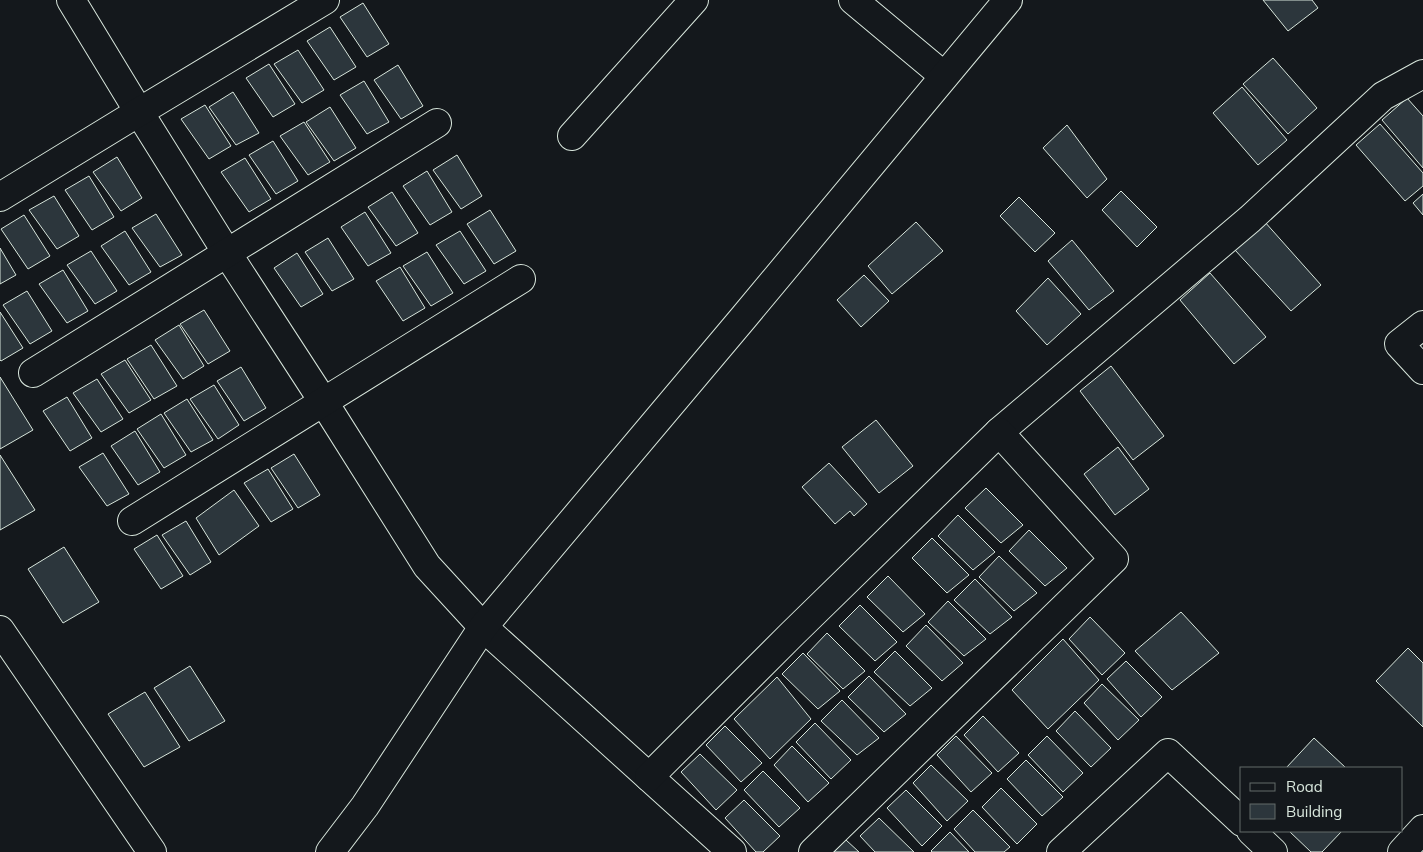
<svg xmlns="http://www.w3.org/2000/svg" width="1423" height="852" font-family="Mulish,sans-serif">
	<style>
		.building { fill: #2c363c; stroke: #d8e6dc }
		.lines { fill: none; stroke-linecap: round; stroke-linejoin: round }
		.minor-casing { stroke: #d8e6dc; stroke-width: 30 }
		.major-casing { stroke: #d8e6dc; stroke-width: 30 }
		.minor { stroke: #14181c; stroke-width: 28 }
		.major { stroke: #14181c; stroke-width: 28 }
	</style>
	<rect width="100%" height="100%" fill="#14181c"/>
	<g class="building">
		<path d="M1263 0H1312L1318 8 1288 31Z"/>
		<path d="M363 3 389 44 367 57 340 17Z"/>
		<path d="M330 27 356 67 334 80 307 41Z"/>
		<path d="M298 50 324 90 302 103 274 64Z"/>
		<path d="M1273 58 1317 108 1288 134 1243 84Z"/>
		<path d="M269 64 295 104 273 117 246 78Z"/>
		<path d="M398 65 423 106 401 119 374 80Z"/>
		<path d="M364 81 389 122 367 134 340 95Z"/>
		<path d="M1242 87 1287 140 1258 165 1213 113Z"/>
		<path d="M233 92 259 133 236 145 209 107Z"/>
		<path d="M1407 98 1423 116V168L1382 120Z"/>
		<path d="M205 105 231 146 209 159 181 119Z"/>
		<path d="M330 107 356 148 334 161 306 122Z"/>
		<path d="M304 122 330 162 308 175 280 136Z"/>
		<path d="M1380 124 1423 173V186L1405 201 1356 145Z"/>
		<path d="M1067 125 1107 179 1087 198 1043 148Z"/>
		<path d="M273 141 298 181 276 194 249 155Z"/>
		<path d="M457 155 482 196 461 209 433 170Z"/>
		<path d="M117 157 142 198 121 211 93 172Z"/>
		<path d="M245 158 271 199 249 212 221 172Z"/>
		<path d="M427 171 452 212 430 225 403 186Z"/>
		<path d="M89 176 114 217 92 230 65 190Z"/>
		<path d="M1121 191 1157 227 1137 247 1102 210Z"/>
		<path d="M392 192 418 233 396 246 368 207Z"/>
		<path d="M1423 194V215L1413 203Z"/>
		<path d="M54 196 79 236 57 249 29 210Z"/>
		<path d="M1019 197 1055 233 1035 252 1000 216Z"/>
		<path d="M490 210 516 251 494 264 467 224Z"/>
		<path d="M365 212 391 253 368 266 341 227Z"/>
		<path d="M156 214 182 255 160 267 132 228Z"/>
		<path d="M24 215 50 256 28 269 1 229Z"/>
		<path d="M1264 221 1321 285 1291 311 1235 250Z"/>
		<path d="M916 222 943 251 892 294 868 266Z"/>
		<path d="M125 231 151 272 129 285 101 246Z"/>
		<path d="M460 231 486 271 464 284 436 245Z"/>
		<path d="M328 238 354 279 332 291 305 252Z"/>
		<path d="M1072 240 1114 291 1089 310 1048 261Z"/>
		<path d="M0 248 16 275 0 284Z"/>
		<path d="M91 251 117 291 95 304 67 265Z"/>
		<path d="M427 252 453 293 431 306 403 266Z"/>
		<path d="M297 253 323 294 301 307 274 268Z"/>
		<path d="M400 267 425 308 403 321 376 281Z"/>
		<path d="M63 270 88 311 67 323 39 284Z"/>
		<path d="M1210 273 1266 337 1234 364 1180 300Z"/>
		<path d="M864 275 889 301 861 327 837 300Z"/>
		<path d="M1048 278 1081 314 1047 345 1016 311Z"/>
		<path d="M27 291 52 331 30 344 3 305Z"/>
		<path d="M204 310 230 351 208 364 180 324Z"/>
		<path d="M0 312 23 348 1 361 0 360Z"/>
		<path d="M179 325 204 366 183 379 155 340Z"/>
		<path d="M151 345 177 386 154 399 127 359Z"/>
		<path d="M125 360 151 400 129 413 101 374Z"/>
		<path d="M1111 366 1164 436 1133 460 1080 391Z"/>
		<path d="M241 367 266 408 244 421 217 381Z"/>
		<path d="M0 377 33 430 0 449Z"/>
		<path d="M97 379 123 419 101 432 73 393Z"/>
		<path d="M214 385 239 425 218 439 190 399Z"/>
		<path d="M67 397 92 438 70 451 43 411Z"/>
		<path d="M187 399 213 440 191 452 164 413Z"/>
		<path d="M161 414 186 455 164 468 137 429Z"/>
		<path d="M876 420 913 466 879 493 842 447Z"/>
		<path d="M135 431 160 472 138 485 111 446Z"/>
		<path d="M1118 447 1149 489 1115 515 1084 474Z"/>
		<path d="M103 453 129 494 107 506 79 467Z"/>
		<path d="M294 454 320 495 298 508 271 468Z"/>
		<path d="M0 455 35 510 0 530Z"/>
		<path d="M829 463 867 504 854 516 850 511 835 524 802 487Z"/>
		<path d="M268 469 293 509 271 522 244 483Z"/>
		<path d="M986 488 1023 525 1001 543 965 508Z"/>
		<path d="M234 490 259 526 219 555 196 518Z"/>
		<path d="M958 515 995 552 973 570 938 536Z"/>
		<path d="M186 521 211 562 190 575 162 535Z"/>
		<path d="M1029 530 1067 568 1045 586 1009 551Z"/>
		<path d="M157 535 183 576 161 589 134 549Z"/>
		<path d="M932 538 969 575 947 593 912 558Z"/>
		<path d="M64 547 99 602 63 623 28 569Z"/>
		<path d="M999 556 1037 593 1014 611 979 577Z"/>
		<path d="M888 576 925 614 903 632 867 597Z"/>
		<path d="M975 579 1012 617 990 634 954 600Z"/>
		<path d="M948 601 986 639 964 656 928 622Z"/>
		<path d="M860 605 897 642 875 661 839 626Z"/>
		<path d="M1181 612 1219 653 1172 690 1135 651Z"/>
		<path d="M1090 617 1125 653 1102 675 1069 639Z"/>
		<path d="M926 625 963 663 942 681 906 646Z"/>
		<path d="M827 633 865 671 843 689 807 654Z"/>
		<path d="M1063 639 1099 680 1048 729 1012 690Z"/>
		<path d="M1408 648 1423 663V727L1376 681Z"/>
		<path d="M895 651 932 688 910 706 874 672Z"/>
		<path d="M803 653 840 691 818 709 782 674Z"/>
		<path d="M1126 661 1162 697 1141 717 1107 679Z"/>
		<path d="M190 666 225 721 189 741 154 688Z"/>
		<path d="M869 676 906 714 884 732 848 697Z"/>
		<path d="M777 677 811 719 770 759 734 719Z"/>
		<path d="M1102 684 1139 720 1118 740 1084 703Z"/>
		<path d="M145 692 180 747 144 767 108 714Z"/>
		<path d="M842 700 879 738 857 755 821 721Z"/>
		<path d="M1075 711 1111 748 1091 767 1056 731Z"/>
		<path d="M983 716 1019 753 998 772 964 735Z"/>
		<path d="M815 723 851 760 831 779 796 742Z"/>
		<path d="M725 726 762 763 741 782 706 745Z"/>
		<path d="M956 736 992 773 971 792 937 755Z"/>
		<path d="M1047 736 1083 773 1063 792 1028 755Z"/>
		<path d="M1314 738 1346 768H1286Z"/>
		<path d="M792 746 829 783 808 802 774 765Z"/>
		<path d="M700 754 737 790 716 810 681 772Z"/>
		<path d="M1026 760 1063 797 1042 816 1007 779Z"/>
		<path d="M931 765 968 801 947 821 913 783Z"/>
		<path d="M763 771 800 808 779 827 744 790Z"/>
		<path d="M1001 788 1037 824 1017 844 982 807Z"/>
		<path d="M906 790 942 826 922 846 887 808Z"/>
		<path d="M744 800 780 836 763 852H756L725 818Z"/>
		<path d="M973 810 1010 847 1004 852H975L954 829Z"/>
		<path d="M879 818 914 852H875L860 836Z"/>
		<path d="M1289 831H1342L1322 852H1311Z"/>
		<path d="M950 832 969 852H932L931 851Z"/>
		<path d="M846 840 859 852H834Z"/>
	</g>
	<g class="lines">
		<defs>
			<g id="minor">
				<path d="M71 0 139 112 227 253 323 401 427 566 483 627 732 852"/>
				<path d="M853 0 944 76"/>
				<path d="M572 136 694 0"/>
				<path d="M0 197 139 112 325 0"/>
				<path d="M1423 325 1399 344 1423 370"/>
				<path d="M33 373 437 123"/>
				<path d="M999 432 1250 219 1383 96 1423 74"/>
				<path d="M132 521 521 279"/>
				<path d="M0 630 152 852"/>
				<path d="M649 777 791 635 999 432 1114 559 813 852"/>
				<path d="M1251 831 1273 852"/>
				<path d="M330 852 365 806 483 627 744 317 1008 0"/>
				<path d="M1061 852 1168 753 1242 822"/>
			</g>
			<path id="major" d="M1402 852 1423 829"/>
		</defs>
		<use href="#minor" class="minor-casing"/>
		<use href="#major" class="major-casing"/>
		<use href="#minor" class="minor"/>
		<use href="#major" class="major"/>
	</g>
	<rect x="1240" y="767" width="162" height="65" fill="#14181c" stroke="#626a69"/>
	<rect x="1250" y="783" width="25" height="8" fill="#14181c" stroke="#626a69"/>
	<text x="1286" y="792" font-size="15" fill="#d8e6dc">Road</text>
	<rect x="1250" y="804" width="25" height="15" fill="#2c363c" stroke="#626a69"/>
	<text x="1286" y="817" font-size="15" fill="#d8e6dc">Building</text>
</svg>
